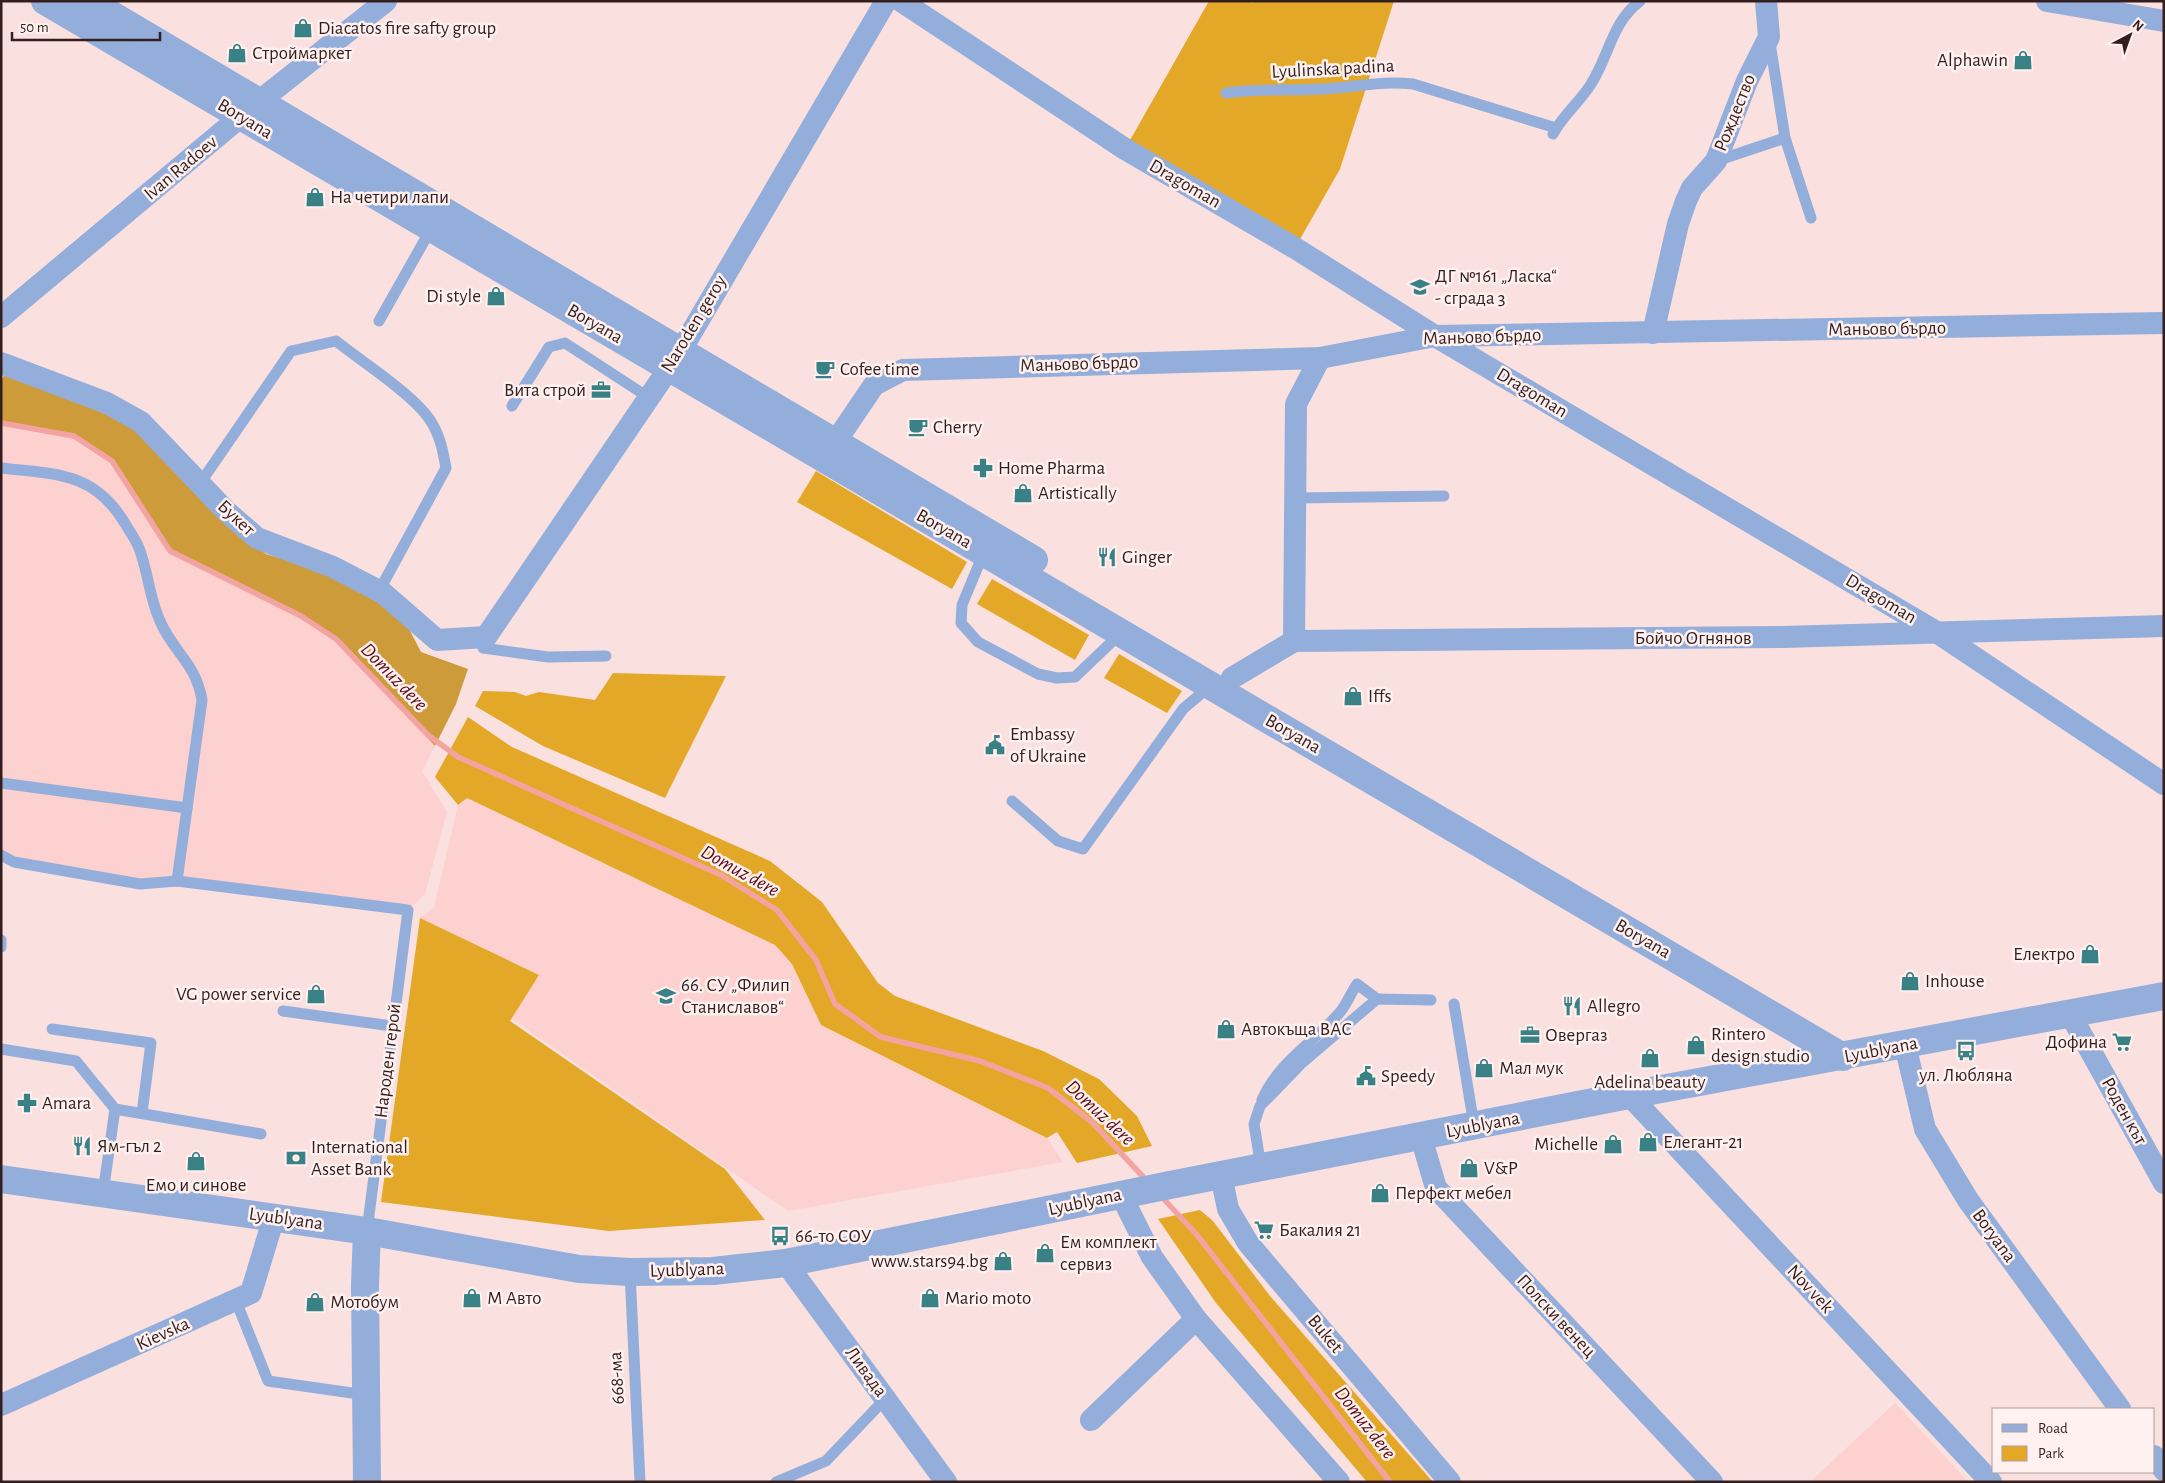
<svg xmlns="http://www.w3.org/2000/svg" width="2165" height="1483" font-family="'Alegreya Sans',sans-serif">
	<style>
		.built { fill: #fcd1d0 }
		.green { fill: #e4a829 }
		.forest { fill: #cd9b39 }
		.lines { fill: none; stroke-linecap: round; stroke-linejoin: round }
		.stream { stroke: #f3a4a2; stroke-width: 5.5 }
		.service { stroke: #93aedb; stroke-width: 11 }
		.minor { stroke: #93aedb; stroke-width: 22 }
		.tertiary { stroke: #93aedb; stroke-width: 28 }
		.labels { text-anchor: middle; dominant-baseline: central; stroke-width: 5; stroke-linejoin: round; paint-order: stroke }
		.poi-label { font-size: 19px; fill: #341e1d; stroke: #fef1f0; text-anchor: start }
		.street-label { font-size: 19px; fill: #341e1d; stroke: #fef1f0 }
		.water-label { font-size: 20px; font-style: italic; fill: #5e0c17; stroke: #fef1f0 }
	</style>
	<rect width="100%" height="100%" fill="#fae0df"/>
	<g class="built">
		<path d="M1 423 74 436 112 461 170 551 301 616 336 639 435 746 422 771 447 812 425 894 408 910 177 881 140 884 1 855Z"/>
		<path d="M467 798 775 945 792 964 821 1025 1047 1138 1063 1162 788 1211 511 1018 539 975 420 918 434 907 458 805Z"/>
		<path d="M1895 1403 1968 1482H1810Z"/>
	</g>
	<g class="green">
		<path d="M1209 1H1248L1252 3 1253 1H1394L1340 169 1295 248 1125 149Z"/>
		<path d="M816 471 967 562 952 589 797 502Z"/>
		<path d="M992 579 1089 635 1075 660 977 604Z"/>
		<path d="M1119 654 1182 691 1167 713 1104 678Z"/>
		<path d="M613 673 726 676 665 798 543 746 475 706 483 691 515 692 526 696 539 692 595 700Z"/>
		<path d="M468 717 512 747 770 861 822 902 878 983 895 996 1043 1051 1099 1079 1137 1116 1152 1146 1077 1163 1057 1132 1047 1138 821 1025 792 964 775 945 467 798 458 805 435 777Z"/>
		<path d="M420 918 539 975 510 1021 725 1169 765 1220 609 1231 381 1202Z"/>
		<path d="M1200 1210 1213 1221 1270 1296 1433 1482H1367L1216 1303 1158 1219Z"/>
	</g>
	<path class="forest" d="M6 372 138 428 229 528 266 554 328 573 381 599 407 625 421 652 468 669 456 704 435 746 336 639 301 616 170 551 112 461 74 436 1 423V381Z"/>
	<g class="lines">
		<g class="stream">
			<path d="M1 423 74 436 112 461 170 551 301 616 336 639 428 735 458 757 721 875 777 910 816 960 835 1004 881 1037 980 1061 1048 1088 1092 1122 1147 1181"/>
			<path d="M1160 1195 1197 1235 1390 1482"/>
		</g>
		<g class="service">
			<path d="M1770 43 1785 138 1811 218"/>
			<path d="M1226 93C1257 88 1289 91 1321 89 1352 88 1382 80 1413 84L1556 128"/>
			<path d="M1553 134C1563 115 1580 102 1591 84 1609 56 1612 22 1640 1"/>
			<path d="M1716 161 1785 138"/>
			<path d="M379 321 431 229"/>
			<path d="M512 406 549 347 565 343 648 397"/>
			<path d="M1 468C56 474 95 472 126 525 130 532 136 540 139 548 148 571 149 597 160 621 173 652 196 663 202 700L177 881"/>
			<path d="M201 482 291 351 336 341C361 361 414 395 430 420 440 435 443 451 446 468L379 591"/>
			<path d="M1294 498 1444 496"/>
			<path d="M984 552 962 605 961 623 978 642 1038 674 1057 678 1075 677 1121 633"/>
			<path d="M483 648 548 657 606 656"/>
			<path d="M1 783 187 808"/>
			<path d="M1012 801 1058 841 1083 849 1183 709 1210 686"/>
			<path d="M1 855 14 862 140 884 177 881 408 910 367 1231"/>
			<path d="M1 940V947"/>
			<path d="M1454 1004 1474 1125"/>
			<path d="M283 1011 392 1026"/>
			<path d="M52 1029 151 1043 142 1113"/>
			<path d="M1 1049 76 1061 115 1109 261 1134"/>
			<path d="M1262 1100C1279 1061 1315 1042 1341 1011 1347 1003 1351 993 1357 984L1377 999"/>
			<path d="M1261 1167 1254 1124 1260 1106 1303 1062 1377 999 1431 1000"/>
			<path d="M103 1193 115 1109"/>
			<path d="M630 1272 640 1482"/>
			<path d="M236 1301 268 1381 366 1395"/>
			<path d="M776 1482 826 1461 885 1399"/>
		</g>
		<g class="minor">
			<path d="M901 1 1125 149 1295 248 1435 336 1938 633 2164 784"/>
			<path d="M2047 1 2164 21"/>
			<path d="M1 317 257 103 386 1"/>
			<path d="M1653 333 1678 224 1686 201 1692 188 1716 161 1747 81 1769 37 1766 1"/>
			<path d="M1 363 107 403 141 422 227 512 257 538 333 567 383 593 437 640 486 637 680 352 886 1"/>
			<path d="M836 441 874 385 903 370 1320 358 1435 336 2164 323"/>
			<path d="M1294 641 1296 404 1320 358"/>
			<path d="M1232 678 1294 641 1783 637 2164 626"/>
			<path d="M2070 1014 2164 1183"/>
			<path d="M1905 1045 1925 1129 1968 1200 2120 1409"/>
			<path d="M1629 1095 1991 1482"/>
			<path d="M1421 1137 1436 1188 1712 1482"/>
			<path d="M1221 1175 1228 1209 1248 1243 1450 1482"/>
			<path d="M1121 1195 1152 1257 1196 1319 1339 1482"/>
			<path d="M786 1263 946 1482"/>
			<path d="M1 1405 251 1293 274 1217"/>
			<path d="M1091 1420 1196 1319"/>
			<path d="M2154 1456 2164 1470"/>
		</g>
		<g class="tertiary">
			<path d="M45 1 1843 1057"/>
			<path d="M88 1C402 190 720 372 1034 560"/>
			<path d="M1 1179 367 1231 579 1269 630 1272 713 1271 786 1263 1170 1185 1629 1095 2164 996"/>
			<path d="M367 1482 365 1285 367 1231"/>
		</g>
	</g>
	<defs>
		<symbol id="shop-bare" viewBox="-9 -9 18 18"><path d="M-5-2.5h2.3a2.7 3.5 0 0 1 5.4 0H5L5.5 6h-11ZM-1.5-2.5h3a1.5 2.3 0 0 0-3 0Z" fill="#398185" stroke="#fef1f0" stroke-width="2.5" paint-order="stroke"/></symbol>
		<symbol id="school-bare" viewBox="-9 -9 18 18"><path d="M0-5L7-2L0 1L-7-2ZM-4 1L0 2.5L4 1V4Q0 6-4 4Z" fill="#398185" stroke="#fef1f0" stroke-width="2.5" paint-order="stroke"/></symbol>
		<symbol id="cafe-bare" viewBox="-9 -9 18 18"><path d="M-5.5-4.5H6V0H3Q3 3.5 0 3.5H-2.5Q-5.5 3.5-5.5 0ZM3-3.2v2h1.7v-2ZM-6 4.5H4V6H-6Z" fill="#398185" stroke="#fef1f0" stroke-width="2.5" paint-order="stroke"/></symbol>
		<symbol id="office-bare" viewBox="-9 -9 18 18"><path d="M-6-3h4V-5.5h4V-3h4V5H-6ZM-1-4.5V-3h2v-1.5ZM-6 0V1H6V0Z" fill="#398185" stroke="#fef1f0" stroke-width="2.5" paint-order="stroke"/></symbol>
		<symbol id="pharmacy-bare" viewBox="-9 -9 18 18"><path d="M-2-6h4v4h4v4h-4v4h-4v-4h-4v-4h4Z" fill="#398185" stroke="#fef1f0" stroke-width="2.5" paint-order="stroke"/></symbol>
		<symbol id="restaurant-bare" viewBox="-9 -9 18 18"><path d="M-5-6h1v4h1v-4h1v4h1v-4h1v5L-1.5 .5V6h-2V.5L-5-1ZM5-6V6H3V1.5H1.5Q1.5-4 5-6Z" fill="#398185" stroke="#fef1f0" stroke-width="2.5" paint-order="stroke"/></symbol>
		<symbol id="civic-bare" viewBox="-9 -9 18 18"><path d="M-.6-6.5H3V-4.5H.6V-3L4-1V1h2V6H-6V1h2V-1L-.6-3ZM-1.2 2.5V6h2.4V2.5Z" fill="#398185" stroke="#fef1f0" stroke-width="2.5" paint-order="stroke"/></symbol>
		<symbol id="supermarket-bare" viewBox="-9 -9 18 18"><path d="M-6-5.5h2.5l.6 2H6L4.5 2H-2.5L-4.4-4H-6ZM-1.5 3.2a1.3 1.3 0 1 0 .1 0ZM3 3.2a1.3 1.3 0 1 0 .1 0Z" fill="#398185" stroke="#fef1f0" stroke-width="2.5" paint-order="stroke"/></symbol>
		<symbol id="bus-bare" viewBox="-9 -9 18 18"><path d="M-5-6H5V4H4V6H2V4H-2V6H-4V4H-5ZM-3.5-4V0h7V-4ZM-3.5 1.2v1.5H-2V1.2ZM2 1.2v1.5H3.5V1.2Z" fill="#398185" stroke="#fef1f0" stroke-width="2.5" paint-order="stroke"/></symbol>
		<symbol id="bank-bare" viewBox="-9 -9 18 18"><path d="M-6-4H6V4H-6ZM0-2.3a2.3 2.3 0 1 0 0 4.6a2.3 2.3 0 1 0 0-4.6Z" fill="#398185" stroke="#fef1f0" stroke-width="2.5" paint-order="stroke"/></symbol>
	</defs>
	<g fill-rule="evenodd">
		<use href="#shop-bare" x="289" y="14" width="28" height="28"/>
		<use href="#shop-bare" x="223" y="39" width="28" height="28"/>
		<use href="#shop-bare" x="2009" y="46" width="28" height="28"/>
		<use href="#shop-bare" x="301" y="183" width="28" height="28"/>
		<use href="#school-bare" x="1406" y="273" width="28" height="28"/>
		<use href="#shop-bare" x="482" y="282" width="28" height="28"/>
		<use href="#cafe-bare" x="811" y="355" width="28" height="28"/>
		<use href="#office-bare" x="587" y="376" width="28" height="28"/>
		<use href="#cafe-bare" x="904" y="413" width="28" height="28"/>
		<use href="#pharmacy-bare" x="969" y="454" width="28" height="28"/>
		<use href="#shop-bare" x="1009" y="479" width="28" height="28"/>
		<use href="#restaurant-bare" x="1093" y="543" width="28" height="28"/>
		<use href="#shop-bare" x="1339" y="682" width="28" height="28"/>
		<use href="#civic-bare" x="981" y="731" width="28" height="28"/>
		<use href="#shop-bare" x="2076" y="940" width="28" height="28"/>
		<use href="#shop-bare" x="1896" y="967" width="28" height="28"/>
		<use href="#shop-bare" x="302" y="980" width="28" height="28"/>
		<use href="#school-bare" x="652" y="982" width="28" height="28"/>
		<use href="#restaurant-bare" x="1558" y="992" width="28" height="28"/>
		<use href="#shop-bare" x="1212" y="1015" width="28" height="28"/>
		<use href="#office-bare" x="1516" y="1021" width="28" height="28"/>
		<use href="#supermarket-bare" x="2108" y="1028" width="28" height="28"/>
		<use href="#shop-bare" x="1682" y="1031" width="28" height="28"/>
		<use href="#bus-bare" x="1952" y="1037" width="28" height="28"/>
		<use href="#shop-bare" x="1636" y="1044" width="28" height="28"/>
		<use href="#shop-bare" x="1470" y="1054" width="28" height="28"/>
		<use href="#civic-bare" x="1352" y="1062" width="28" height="28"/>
		<use href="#pharmacy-bare" x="13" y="1089" width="28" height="28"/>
		<use href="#shop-bare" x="1634" y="1128" width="28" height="28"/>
		<use href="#shop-bare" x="1599" y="1130" width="28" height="28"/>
		<use href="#restaurant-bare" x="68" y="1132" width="28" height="28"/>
		<use href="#bank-bare" x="282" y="1144" width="28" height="28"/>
		<use href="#shop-bare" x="182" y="1147" width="28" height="28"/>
		<use href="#shop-bare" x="1455" y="1154" width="28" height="28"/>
		<use href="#shop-bare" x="1366" y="1179" width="28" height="28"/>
		<use href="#supermarket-bare" x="1250" y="1216" width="28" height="28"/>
		<use href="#bus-bare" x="766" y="1222" width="28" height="28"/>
		<use href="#shop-bare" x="1031" y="1239" width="28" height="28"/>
		<use href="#shop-bare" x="989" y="1247" width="28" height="28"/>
		<use href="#shop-bare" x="458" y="1284" width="28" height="28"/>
		<use href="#shop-bare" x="916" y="1284" width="28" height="28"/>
		<use href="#shop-bare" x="301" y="1288" width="28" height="28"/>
	</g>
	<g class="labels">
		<g class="poi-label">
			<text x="318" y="28">Diacatos fire safty group</text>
			<text x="252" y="53">Строймаркет</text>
			<text x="2008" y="60" text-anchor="end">Alphawin</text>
			<text x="330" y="197">На четири лапи</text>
			<text x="1435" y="276">ДГ №161 „Ласка“<tspan x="1435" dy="22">- сграда 3</tspan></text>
			<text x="481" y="296" text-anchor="end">Di style</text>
			<text x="840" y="369">Cofee time</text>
			<text x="586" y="390" text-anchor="end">Вита строй</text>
			<text x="933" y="427">Cherry</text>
			<text x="998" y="468">Home Pharma</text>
			<text x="1038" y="493">Artistically</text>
			<text x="1122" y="557">Ginger</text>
			<text x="1368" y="696">Iffs</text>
			<text x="1010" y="734">Embassy<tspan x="1010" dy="22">of Ukraine</tspan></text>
			<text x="2075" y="954" text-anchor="end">Електро</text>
			<text x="1925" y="981">Inhouse</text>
			<text x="681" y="985">66. СУ „Филип<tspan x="681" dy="22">Станиславов“</tspan></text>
			<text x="301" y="994" text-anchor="end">VG power service</text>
			<text x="1587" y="1006">Allegro</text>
			<text x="1241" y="1029">Автокъща ВАС</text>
			<text x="1711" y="1034">Rintero<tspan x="1711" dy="22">design studio</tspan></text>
			<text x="1545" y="1035">Овергаз</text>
			<text x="2107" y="1042" text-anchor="end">Дофина</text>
			<text x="1499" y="1068">Мал мук</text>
			<text x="1966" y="1075" text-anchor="middle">ул. Любляна</text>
			<text x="1381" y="1076">Speedy</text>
			<text x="1650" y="1082" text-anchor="middle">Adelina beauty</text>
			<text x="42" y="1103">Amara</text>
			<text x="1663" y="1142">Елегант-21</text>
			<text x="1598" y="1144" text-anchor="end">Michelle</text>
			<text x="97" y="1146">Ям-гъл 2</text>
			<text x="311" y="1147">International<tspan x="311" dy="22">Asset Bank</tspan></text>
			<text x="1484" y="1168">V&amp;P</text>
			<text x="196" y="1185" text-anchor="middle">Емо и синове</text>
			<text x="1395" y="1193">Перфект мебел</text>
			<text x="1279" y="1230">Бакалия 21</text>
			<text x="795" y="1236">66-то СОУ</text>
			<text x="1060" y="1242">Ем комплект<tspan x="1060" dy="22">сервиз</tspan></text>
			<text x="988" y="1261" text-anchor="end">www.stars94.bg</text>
			<text x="487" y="1298">М Авто</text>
			<text x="945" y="1298">Mario moto</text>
			<text x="330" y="1302">Мотобум</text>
		</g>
		<g class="street-label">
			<text transform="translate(1333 69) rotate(-3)">Lyulinska padina</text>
			<text transform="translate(1735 113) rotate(-68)">Рождество</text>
			<text transform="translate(245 119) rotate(31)">Boryana</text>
			<text transform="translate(181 168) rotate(-40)">Ivan Radoev</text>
			<text transform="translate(1185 184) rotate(30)">Dragoman</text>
			<text transform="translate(595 324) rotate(30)">Boryana</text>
			<text transform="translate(694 324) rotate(-59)">Naroden geroy</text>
			<text transform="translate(1887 329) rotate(-1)">Маньово бърдо</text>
			<text transform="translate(1482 337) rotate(-2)">Маньово бърдо</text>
			<text transform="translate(1079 364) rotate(-2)">Маньово бърдо</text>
			<text transform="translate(1532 393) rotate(31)">Dragoman</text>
			<text transform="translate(236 518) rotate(43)">Букет</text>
			<text transform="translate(944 529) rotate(30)">Boryana</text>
			<text transform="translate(1881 599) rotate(31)">Dragoman</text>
			<text x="1693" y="638">Бойчо Огнянов</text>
			<text transform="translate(1293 734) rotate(30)">Boryana</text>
			<text transform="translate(1643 939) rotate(30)">Boryana</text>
			<text transform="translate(1881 1050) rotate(-11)">Lyublyana</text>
			<text transform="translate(388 1061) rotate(-83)">Народен герой</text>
			<text transform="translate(2124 1111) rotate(61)">Роден кът</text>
			<text transform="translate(1483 1125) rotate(-11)">Lyublyana</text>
			<text transform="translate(1085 1202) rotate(-12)">Lyublyana</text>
			<text transform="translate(286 1219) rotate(8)">Lyublyana</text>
			<text transform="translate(1994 1236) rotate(54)">Boryana</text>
			<text transform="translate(687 1270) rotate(-2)">Lyublyana</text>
			<text transform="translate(1810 1289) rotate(47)">Nov vek</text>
			<text transform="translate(1556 1316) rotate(47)">Полски венец</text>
			<text transform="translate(163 1334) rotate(-24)">Kievska</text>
			<text transform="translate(1325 1334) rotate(50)">Buket</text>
			<text transform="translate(866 1372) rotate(54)">Ливада</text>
			<text transform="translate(617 1378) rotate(-93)">668-ма</text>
		</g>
		<g class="water-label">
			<text transform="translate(394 677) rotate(46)">Domuz dere</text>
			<text transform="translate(740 871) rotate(29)">Domuz dere</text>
			<text transform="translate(1100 1113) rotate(43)">Domuz dere</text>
			<text transform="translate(1365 1423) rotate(52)">Domuz dere</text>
		</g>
	</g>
	<rect width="2165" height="1483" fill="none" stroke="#341e1d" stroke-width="5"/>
	<rect x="1992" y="1408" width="162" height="65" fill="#fef1f0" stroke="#ad9d9c"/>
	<rect x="2002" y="1424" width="25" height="8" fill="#93aedb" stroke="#ad9d9c"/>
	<text x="2038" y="1433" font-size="15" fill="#341e1d">Road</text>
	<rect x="2002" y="1446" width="25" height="15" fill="#e4a829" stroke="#ad9d9c"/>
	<text x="2038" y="1458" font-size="15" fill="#341e1d">Park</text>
	<g transform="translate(2130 35) rotate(41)" stroke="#fef1f0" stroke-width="4" paint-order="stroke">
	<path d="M0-4L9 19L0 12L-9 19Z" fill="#341e1d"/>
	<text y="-8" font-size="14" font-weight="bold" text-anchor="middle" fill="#341e1d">N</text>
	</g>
	<path d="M12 32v8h148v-8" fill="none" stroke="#341e1d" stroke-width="2.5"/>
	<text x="20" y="32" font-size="15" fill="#341e1d" stroke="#fef1f0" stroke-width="4" paint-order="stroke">50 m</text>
</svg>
